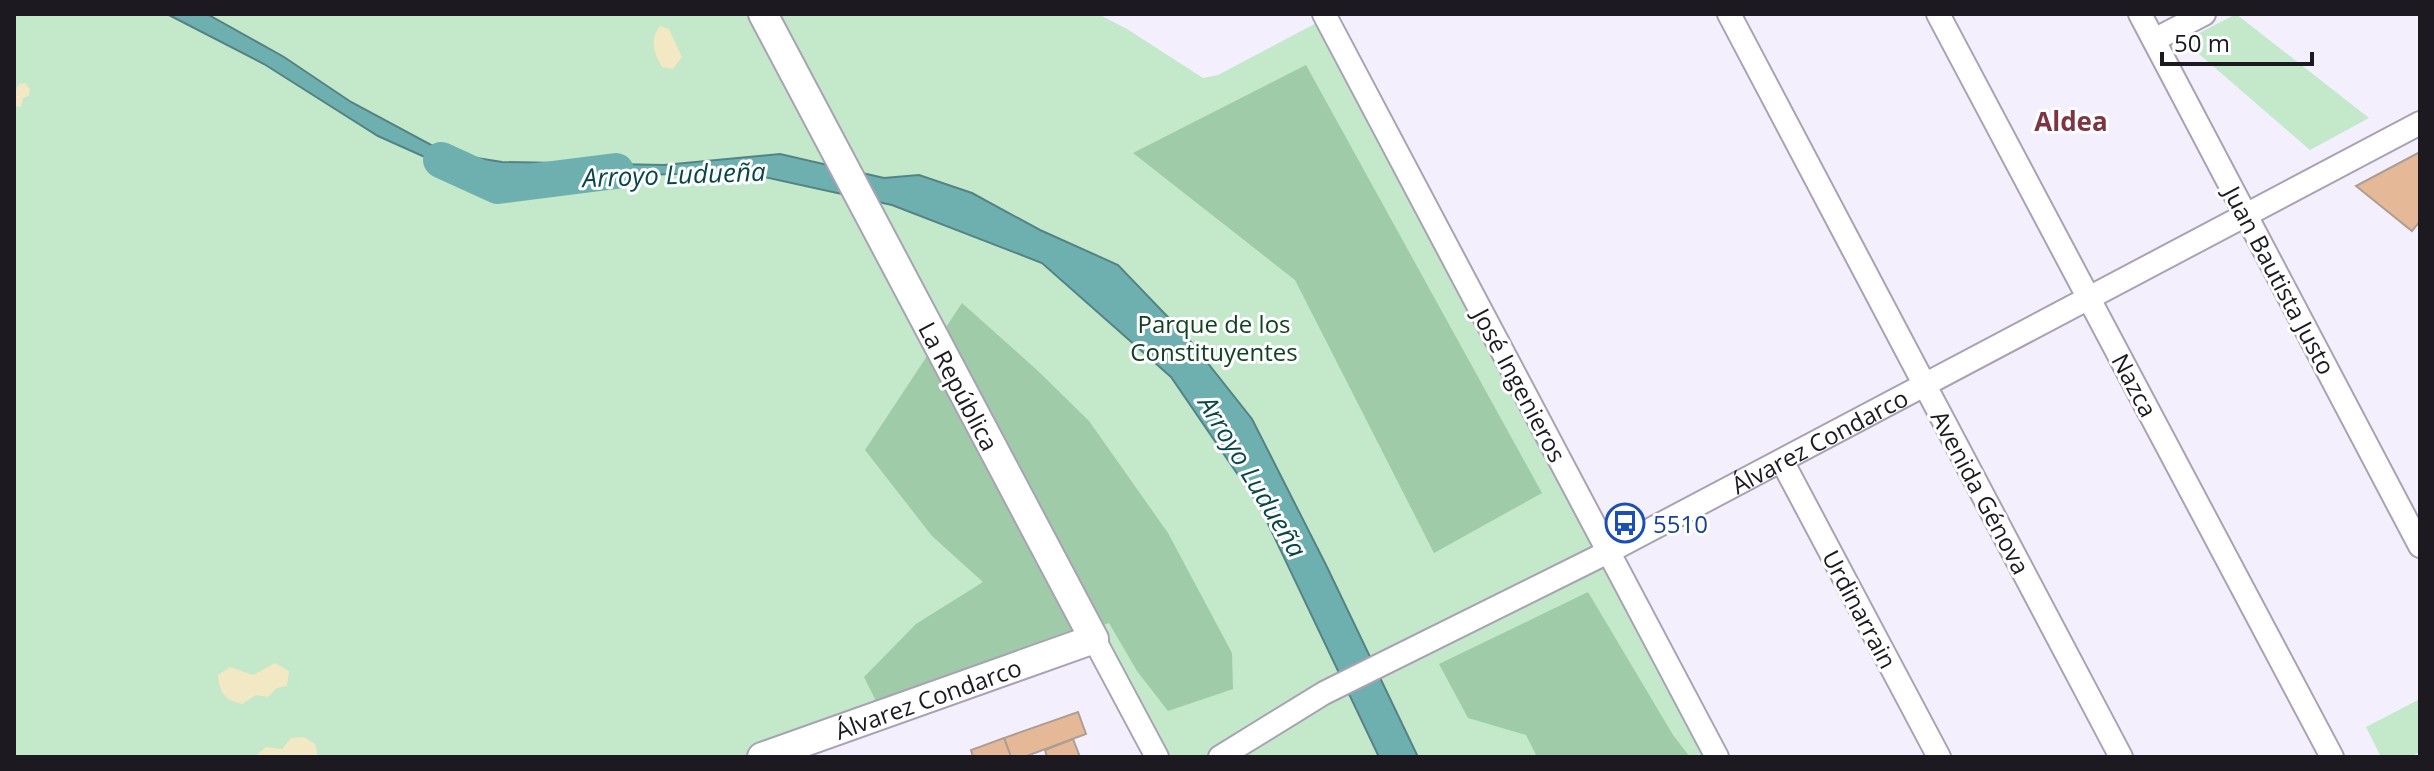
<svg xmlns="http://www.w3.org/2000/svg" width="2434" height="771" font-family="'Open Sans',sans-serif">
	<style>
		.green { fill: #c3e8ca }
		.forest { fill: #9fcba9 }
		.sand { fill: #f2e8c3 }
		.water { fill: #6eb0b0; stroke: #558385; stroke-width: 2 }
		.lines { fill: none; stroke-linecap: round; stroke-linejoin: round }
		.river { stroke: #6eb0b0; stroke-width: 36 }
		.building { fill: #e5b998; stroke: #ad9e93; stroke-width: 2 }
		.minor-casing { stroke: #a8a3b3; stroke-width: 26 }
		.major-casing { stroke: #a8a3b3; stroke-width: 32 }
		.minor { stroke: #fff; stroke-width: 22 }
		.major { stroke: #fff; stroke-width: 28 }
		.labels { text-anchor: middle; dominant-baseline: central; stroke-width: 6; stroke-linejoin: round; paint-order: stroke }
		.street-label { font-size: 24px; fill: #1c1a20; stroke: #fff }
		.park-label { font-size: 24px; fill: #0f4221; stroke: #fff }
		.transit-label { font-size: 24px; fill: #164399; stroke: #fff; text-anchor: start }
		.neighbourhood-label { font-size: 26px; font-weight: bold; fill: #7d3543; stroke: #fff }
		.water-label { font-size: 26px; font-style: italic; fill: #084748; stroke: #fff }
	</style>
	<rect width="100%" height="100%" fill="#f4effd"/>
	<g class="green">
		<path d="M14 14H1098L1127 29 1203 78 1218 75 1326 18 1717 757H1157L1094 640 762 757H14Z"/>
		<path d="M2236 14 2369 118 2310 150 2184 41Z"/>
		<path d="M2420 699V752L2410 757H2381L2366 727Z"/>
	</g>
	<g class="forest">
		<path d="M1306 65 1542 493 1434 553 1295 280 1133 153Z"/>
		<path d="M962 303 1038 371 1089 421 1168 533 1232 653 1233 689 1168 711 1137 671 1109 623 877 703 864 677 916 624 983 582 932 536 865 450Z"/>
		<path d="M1588 592 1673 735 1690 757H1537L1526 735 1468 718 1439 664Z"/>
	</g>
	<g class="sand">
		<path d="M660 26 669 29 682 57 673 69 662 67C654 53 649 40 660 26Z"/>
		<path d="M25 83 30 89 29 96 23 98 21 107 14 106V93L19 84Z"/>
		<path d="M275 663 289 671 287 686 277 688 268 697 256 695 242 704C224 699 220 694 218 675L230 667 253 675Z"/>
		<path d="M304 737 315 744 318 757H254L266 747 282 749 291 738Z"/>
	</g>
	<path class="water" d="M167 14H207L284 57 351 102 446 153 502 162 664 165 780 154 884 178 919 175 972 193 1040 230 1118 265 1187 337 1252 419 1327 567 1418 757H1379L1260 507 1171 377 1042 263 892 205 742 172 476 180 378 136 264 64Z"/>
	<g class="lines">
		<path class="river" d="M441 160 498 186 616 171"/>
	</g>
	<g class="building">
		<path d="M2420 152V221L2412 231 2356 186Z"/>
		<path d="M1078 712 1086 734 1024 757H1011L1004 738Z"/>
		<path d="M1004 738 1011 757H973L971 750Z"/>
		<path d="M1073 739 1080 757H1047L1045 750Z"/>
	</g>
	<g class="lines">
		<defs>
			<g id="minor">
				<path d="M1324 14 1717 757"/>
				<path d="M1729 14 2121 757"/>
				<path d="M1938 14 2332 757"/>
				<path d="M2140 14 2420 546"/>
				<path d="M2154 40 2204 14"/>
				<path d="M1782 461 1939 757"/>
				<path d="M1094 639 1157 757"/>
				<path id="s1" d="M1220 757 1324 693 1608 552 2420 123"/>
			</g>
			<g id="major">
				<path id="s2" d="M762 757 1094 639 763 14"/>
			</g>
		</defs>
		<use href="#minor" class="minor-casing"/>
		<use href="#major" class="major-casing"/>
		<use href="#minor" class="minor"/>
		<use href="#major" class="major"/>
	</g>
	<defs>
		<symbol id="bus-ring" viewBox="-11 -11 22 22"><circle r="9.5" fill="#fff" stroke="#1a4fb4" stroke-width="1.5"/><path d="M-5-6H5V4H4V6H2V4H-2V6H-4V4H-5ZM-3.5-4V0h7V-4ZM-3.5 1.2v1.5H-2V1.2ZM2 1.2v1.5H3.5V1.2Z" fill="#1a4fb4"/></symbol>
	</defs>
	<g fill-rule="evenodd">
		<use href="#bus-ring" x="1603" y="501" width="44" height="44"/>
	</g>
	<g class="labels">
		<g class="street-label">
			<text transform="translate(2280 280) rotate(62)">Juan Bautista Justo</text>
			<text transform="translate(1520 385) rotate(62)">José Ingenieros</text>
			<text transform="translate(2135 385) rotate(62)">Nazca</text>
			<text transform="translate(959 386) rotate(62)">La República</text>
			<text stroke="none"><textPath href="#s1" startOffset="678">Álvarez Condarco</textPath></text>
			<text transform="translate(1981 492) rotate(62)">Avenida Génova</text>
			<text transform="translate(1860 609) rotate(62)">Urdinarrain</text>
			<text stroke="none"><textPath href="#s2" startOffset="176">Álvarez Condarco</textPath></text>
		</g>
		<g class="park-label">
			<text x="1214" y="323">Parque de los<tspan x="1214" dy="28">Constituyentes</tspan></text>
		</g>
		<g class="transit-label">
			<text x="1653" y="523">5510</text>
		</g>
		<g class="neighbourhood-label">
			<text x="2071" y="121">Aldea</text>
		</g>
		<g class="water-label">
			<text transform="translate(674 174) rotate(-2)">Arroyo Ludueña</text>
			<text transform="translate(1253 476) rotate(59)">Arroyo Ludueña</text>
		</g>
	</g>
	<rect width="2434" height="771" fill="none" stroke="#1c1a20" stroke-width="32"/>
	<path d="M2162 52v12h150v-12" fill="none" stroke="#1c1a20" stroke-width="4"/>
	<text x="2174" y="52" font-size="24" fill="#1c1a20" stroke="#ffffff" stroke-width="6" paint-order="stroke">50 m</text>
</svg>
